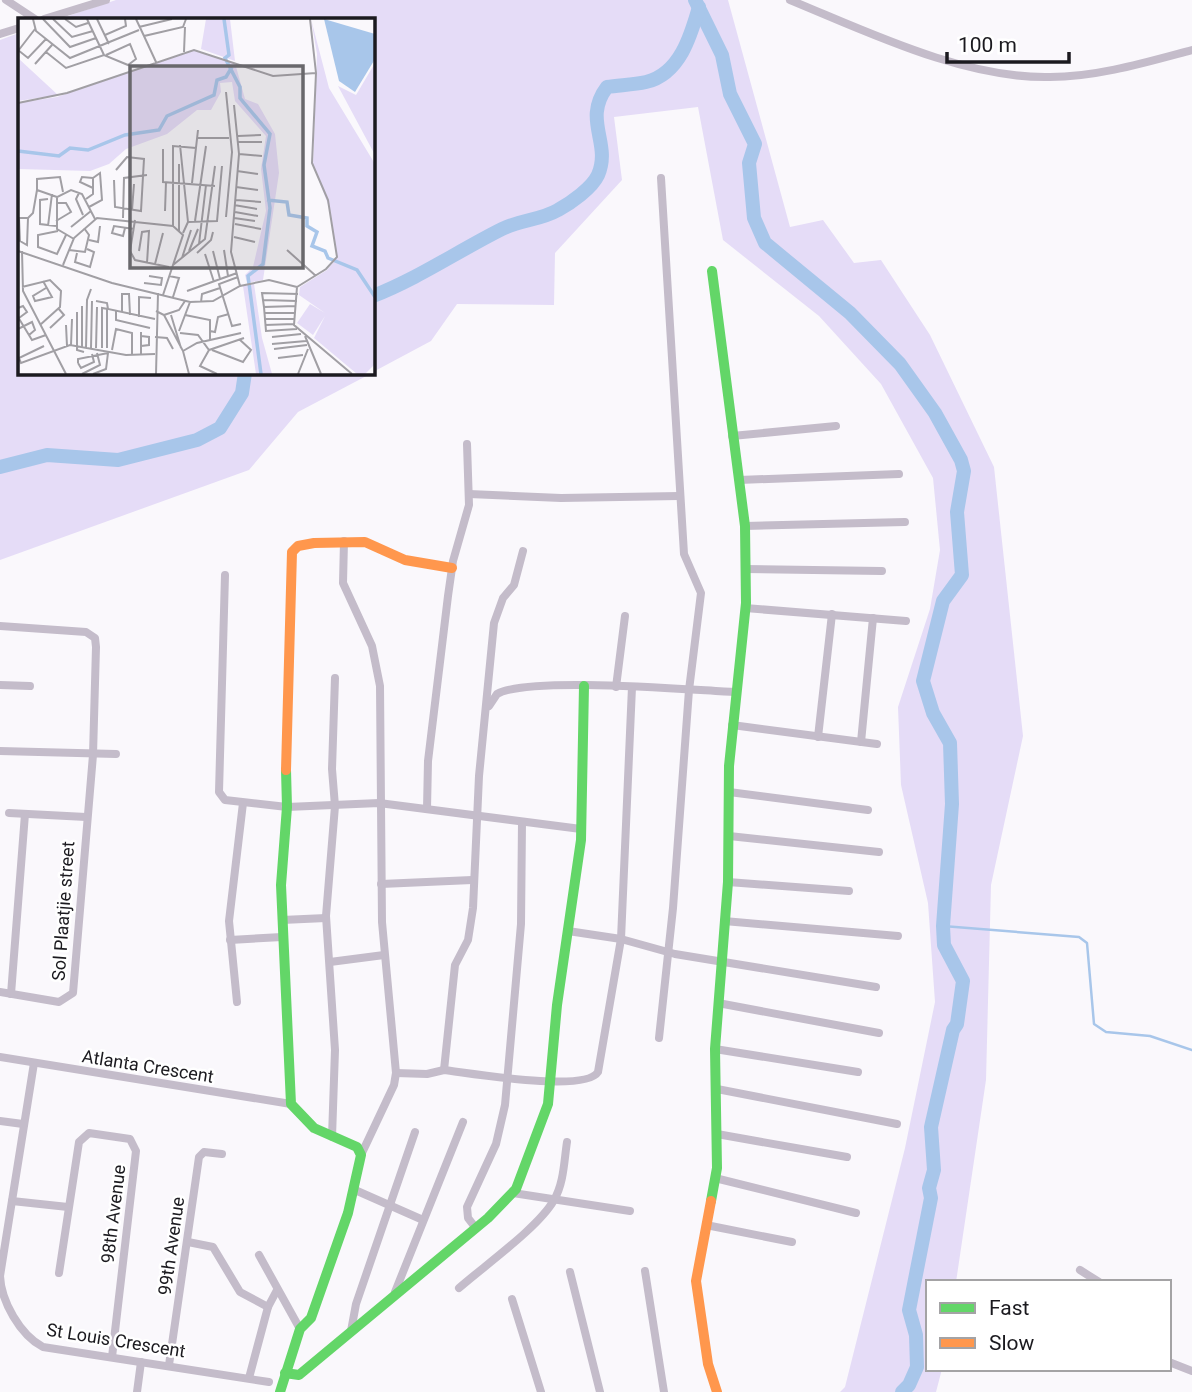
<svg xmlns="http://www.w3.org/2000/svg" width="1192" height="1392" font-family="Roboto,sans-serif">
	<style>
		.green { fill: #e5dcf7 }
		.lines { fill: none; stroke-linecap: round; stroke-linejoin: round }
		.stream { stroke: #a8c6ea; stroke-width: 2.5 }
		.river { stroke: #a8c6ea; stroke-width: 14 }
		.street { stroke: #c4bcca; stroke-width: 8 }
		.fast { stroke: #63d668; stroke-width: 10 }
		.slow { stroke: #ff974d; stroke-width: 10 }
		.labels { text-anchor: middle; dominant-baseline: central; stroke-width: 5; stroke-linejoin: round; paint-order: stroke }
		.street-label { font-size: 18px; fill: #1b1a1f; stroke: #fff }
		.inset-river { fill: none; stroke: #a8c6ea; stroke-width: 3.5 }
		.inset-road { fill: none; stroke: #a19fa4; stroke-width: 2 }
		.view { fill: #69686c; fill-opacity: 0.15; stroke: #69686c; stroke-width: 3.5 }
		.inset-edge { fill: none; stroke: #1b1a1f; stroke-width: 3.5 }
	</style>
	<rect width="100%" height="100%" fill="#faf8fc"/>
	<g class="green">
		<path d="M116 0H728L790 227 823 220 854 263 881 260 930 335 994 467 1023 736 991 885 986 1080 956 1282H928V1369H942L936 1392H840L845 1387 905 1148 935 1002 928 903 901 785 898 707 930 609 940 550 933 478 881 384 819 316 723 240 698 107 614 117 622 180 555 253 554 305 457 304 431 341 373 372V19H59Z"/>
		<path d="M19 33V373H372L298 412 249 470 0 560V40Z"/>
	</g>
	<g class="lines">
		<path class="stream" d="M943 926 1079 937 1087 943 1094 1024 1106 1032 1150 1036 1192 1050"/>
		<g class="river">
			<path d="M695 0 722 55 730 94 755 144 749 163 754 218 765 243 850 313 900 364 935 413 961 460 964 471 957 512 962 575 943 601 923 681 933 713 950 743 952 804 943 926 944 945 963 981 957 1024 953 1030 931 1127 934 1170 929 1188 931 1198 909 1310 916 1335 917 1367 909 1385 902 1392"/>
			<path d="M373 296C419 278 458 251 502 229 520 220 541 220 558 210 571 203 592 188 598 175 612 143 582 120 607 87 619 85 633 85 646 82 680 74 691 35 699 7"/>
			<path d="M0 467 47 455 118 460 197 440 220 428 242 393 245 373"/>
		</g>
		<g class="street">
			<path d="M6 0 35 19"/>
			<path d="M790 0C868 32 964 79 1050 77 1097 77 1147 62 1192 50"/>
			<path d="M44 19 106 0"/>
			<path d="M0 34 19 28"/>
			<path d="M732 436 836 426"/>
			<path d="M739 480 899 474"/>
			<path d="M469 494 561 498 679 496"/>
			<path d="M745 526 905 522"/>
			<path d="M344 541 343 583 372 646 380 686 382 922 396 1073 394 1085 361 1155"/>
			<path d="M745 569 882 571"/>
			<path d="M225 575 219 792 225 800 287 807 379 803 581 829"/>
			<path d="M745 608 906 621"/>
			<path d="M0 626 86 632 95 638 96 647 93 755 73 993 59 1002 0 992"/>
			<path d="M0 685 30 686"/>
			<path d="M616 687 625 616"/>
			<path d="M489 706 497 694C528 676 691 690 735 692"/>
			<path d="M732 725 877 744"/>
			<path d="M818 737 832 614"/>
			<path d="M861 742 873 618"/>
			<path d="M0 751 116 754"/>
			<path d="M729 792 868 810"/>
			<path d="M427 809 428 761 448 596 453 561 469 505 467 444"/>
			<path d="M9 813 86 817"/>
			<path d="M729 836 879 852"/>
			<path d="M728 882 849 891"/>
			<path d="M381 884 472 880"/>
			<path d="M282 920 326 918"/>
			<path d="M724 921 898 936"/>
			<path d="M568 931 621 939 675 954 876 987"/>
			<path d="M230 940 282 937"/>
			<path d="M330 962 384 955"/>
			<path d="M11 994 25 814"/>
			<path d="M237 1002 229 921 243 803"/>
			<path d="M718 1003 879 1033"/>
			<path d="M659 1038 673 908 689 690 701 593 684 554 661 178"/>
			<path d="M715 1049 858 1072"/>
			<path d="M0 1057 291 1104"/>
			<path d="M444 1070 455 965 468 940 473 908 479 776 494 623 503 598 514 585 523 551"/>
			<path d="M396 1073 427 1074 444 1070C470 1073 585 1093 598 1072L621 939 632 687"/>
			<path d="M717 1089 897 1124"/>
			<path d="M0 1121 23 1124"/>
			<path d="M717 1134 847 1157"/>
			<path d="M332 1137 335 1050 326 916 335 806 332 769 335 678"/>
			<path d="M715 1178 856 1213"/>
			<path d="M355 1190 423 1220"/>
			<path d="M513 1193 630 1211"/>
			<path d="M12 1201 68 1207"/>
			<path d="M706 1225 792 1242"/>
			<path d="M475 1227 468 1218 467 1207 496 1144 505 1105 521 924 522 822"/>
			<path d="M188 1242 213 1247 240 1292 268 1307"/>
			<path d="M259 1255 300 1329"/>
			<path d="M1080 1270 1099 1282"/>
			<path d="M645 1271 664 1392"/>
			<path d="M570 1272 600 1392"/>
			<path d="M59 1273 79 1142 89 1133 130 1139 136 1151 112 1357"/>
			<path d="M0 1276C1 1301 20 1335 43 1347L269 1382"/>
			<path d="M0 1276 34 1063"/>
			<path d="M459 1288C484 1266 539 1227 554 1200 564 1183 564 1161 567 1142"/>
			<path d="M395 1292 463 1122"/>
			<path d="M512 1299 541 1392"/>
			<path d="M351 1331 356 1304 415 1132"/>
			<path d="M1169 1362 1192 1371"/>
			<path d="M169 1365 199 1157 204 1152 222 1154"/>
			<path d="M249 1378 268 1307 277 1290"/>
			<path d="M137 1392 141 1362"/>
		</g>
		<g class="fast">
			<path d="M711 1201 717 1168 715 1049 728 882 729 766 746 603 745 526 712 271"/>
			<path d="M285 1373 299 1375 488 1218 516 1189 548 1104 557 1005 581 840 584 686"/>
			<path d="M280 1392 300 1329 311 1318 348 1213 361 1155 357 1147 314 1128 291 1104 281 885 287 807 286 770"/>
		</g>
		<g class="slow">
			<path d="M286 770 292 552 298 546 314 543 365 542 405 560 452 568"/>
			<path d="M711 1201 696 1281 708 1364 717 1392"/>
		</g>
	</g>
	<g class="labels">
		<g class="street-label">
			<text transform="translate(63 911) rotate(-86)">Sol Plaatjie street</text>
			<text transform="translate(148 1066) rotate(9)">Atlanta Crescent</text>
			<text transform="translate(113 1214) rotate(-83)">98th Avenue</text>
			<text transform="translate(171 1246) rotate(-82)">99th Avenue</text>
			<text transform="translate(116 1340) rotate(9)">St Louis Crescent</text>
		</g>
	</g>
	<g transform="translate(18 18)">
		<rect width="357" height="357" fill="#faf8fc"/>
		<path d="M188 1H212L217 43 183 31ZM293 1 311 70 357 146V346L347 356H339L296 320 307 298 295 317 279 305 292 286 307 295 281 277 282 269 309 252 319 240 311 189 295 147 299 36ZM177 32 217 45 227 81 240 86 257 116 261 155 245 262 229 265 227 257 235 249 248 193 243 151 248 118 217 83 214 64 202 65 203 74 193 92H179L149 116 108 131 91 146 72 153 0 151V85L39 79ZM0 40 40 77 0 83ZM357 45V137L320 68 338 77ZM236 266 244 320 254 356H238L225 268Z" fill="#e5dcf7"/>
		<path d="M306 1 357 16V41L337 74 321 63Z" fill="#a8c6ea"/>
		<path class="inset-river" d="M206 1 211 37 207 40 222 69V80L252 116 246 147 252 190 245 246 230 258 243 356M0 133 41 138 52 130 70 132 107 117 141 112 149 98 196 77 199 62 208 59 214 49M249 182 269 184 271 197 289 200V208L299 214 294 228 307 233 310 240 339 252 357 279"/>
		<path class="inset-road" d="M15 1 18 13 52 40 121 12M25 1 52 29 78 20M35 1 54 19 75 13M47 1 58 9 70 5M69 1 86 37M79 1 91 26M118 1 126 18 165 9 168 1M121 9 154 1M87 17 108 8 107 1M126 18 138 44M0 32 10 40 28 21M0 33 17 11M28 34 48 50 86 37 110 47 118 41 112 26 88 37M166 34 167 9M17 46 34 27M0 85 49 75 176 32 255 58 298 55M216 87 221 136 213 234 222 268M220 118 243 117M180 120H211M220 124H244M162 127 170 204 165 215M145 131V164L197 168M221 136 244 138M219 153 240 156M96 162 97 189 123 193 126 141 109 139 98 152M174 165 180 112M218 169 240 172M75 170 62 164 64 159 75 160M61 175 58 181 65 197M39 179 19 172V161L42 159 45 174M30 181 22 182V206L38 208M68 181 75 176V160L82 155 84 182 71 189M218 182 243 184M38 185H48L53 194 38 203M216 187 239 191M114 192 116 166M147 193 148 164M217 194 240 198M208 199 214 134 208 74M0 200H10L9 227 2 223 1 200M10 200 15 195 19 172M105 200 106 160 129 157M216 200 237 203M117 202 112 233 117 242 151 249M177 203 188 128M170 204 199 203 204 148M217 206 243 211M30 208 34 176M155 208V128L178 130M53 209 73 193M107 210 105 218 94 215 96 208 116 211M40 213 20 217V229L39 236 48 217M161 213V146M216 219 237 224M56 221 39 211V179L53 172 64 176 77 201M71 222 80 224 82 208M181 226 188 167M51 232 67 234 71 217 66 210M206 232 210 258M269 232 298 258M0 233 94 265 172 284 195 283 222 268 251 262 279 269M4 233 5 273 48 356M121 233 124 214 131 213 129 245M171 233 180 211M195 233 202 261M59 235 57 244 72 249 76 234 69 231M179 235 193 222 195 214M187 236 196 264M164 240 173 212M137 246 145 215M45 247 56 220 79 200 155 208 165 217 145 277M155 247 187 221 197 148M151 258 161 260 155 279M220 259 201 266 214 308 223 306M25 263 34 279 17 283 15 278 28 270M126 265 143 267 144 260 131 258M4 269 32 262 43 273 42 289 22 307M279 269 308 251 319 239 310 182 294 145 298 55 292 1M279 269 276 307 334 356M169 273 219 255M245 282 279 283M78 283 89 285 90 291 137 301M183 284 184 276 202 270M278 288 246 289 248 313 279 311M246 289 244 275 280 276M0 290 5 288 9 294 1 300M98 293V302L132 310M138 293 146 297 165 333 171 356M59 294V332L66 334M104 294V276H111L112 297M246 295H277M146 297 161 292 167 283M153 297 163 330M167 297 192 302V322M0 299 14 322 28 317M121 299V279L133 280M246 301H276M48 307 49 328M247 307 276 306M32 310 46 297 40 290M0 311 14 304 17 312 11 317M161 313 172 284M192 313 197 314 200 299 211 296M123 314V337M162 315 180 317 191 332 226 320M123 318 131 319V327L123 328M287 318 303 356M137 319 149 320 155 331M254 319 283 316M254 326 288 323M53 327 54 301M26 328 1 340 3 345 52 327 108 337 137 336M64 330V288M68 330 69 282 73 271M73 330 74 283M78 330 79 289M84 330V290L90 291M89 330V291M256 331 289 327M94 332 98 311 114 315V337M191 332 182 348 199 356M194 332 225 344 233 332 221 321M165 333 179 325 223 315M260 340 285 337M60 345V341L90 335M60 345 63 350 76 344 74 336M64 356 82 347 79 335M75 356 88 351 90 335M138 356 140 275M280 356 290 331"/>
		<path class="view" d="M112 48H285V250H112Z"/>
		<rect width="357" height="357" class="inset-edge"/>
	</g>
	<rect x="926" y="1280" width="245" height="91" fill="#ffffff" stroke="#a4a3a5" stroke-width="2"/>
	<rect x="940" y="1303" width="35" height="10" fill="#63d668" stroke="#a4a3a5" stroke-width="2"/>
	<text x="989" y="1315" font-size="21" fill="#1b1a1f">Fast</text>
	<rect x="940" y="1338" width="35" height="10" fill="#ff974d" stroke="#a4a3a5" stroke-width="2"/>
	<text x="989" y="1350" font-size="21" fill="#1b1a1f">Slow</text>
	<path d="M947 52v10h122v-10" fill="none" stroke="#1b1a1f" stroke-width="3.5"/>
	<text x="958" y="52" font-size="21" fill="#1b1a1f" stroke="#ffffff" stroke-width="5" paint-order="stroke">100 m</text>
</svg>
